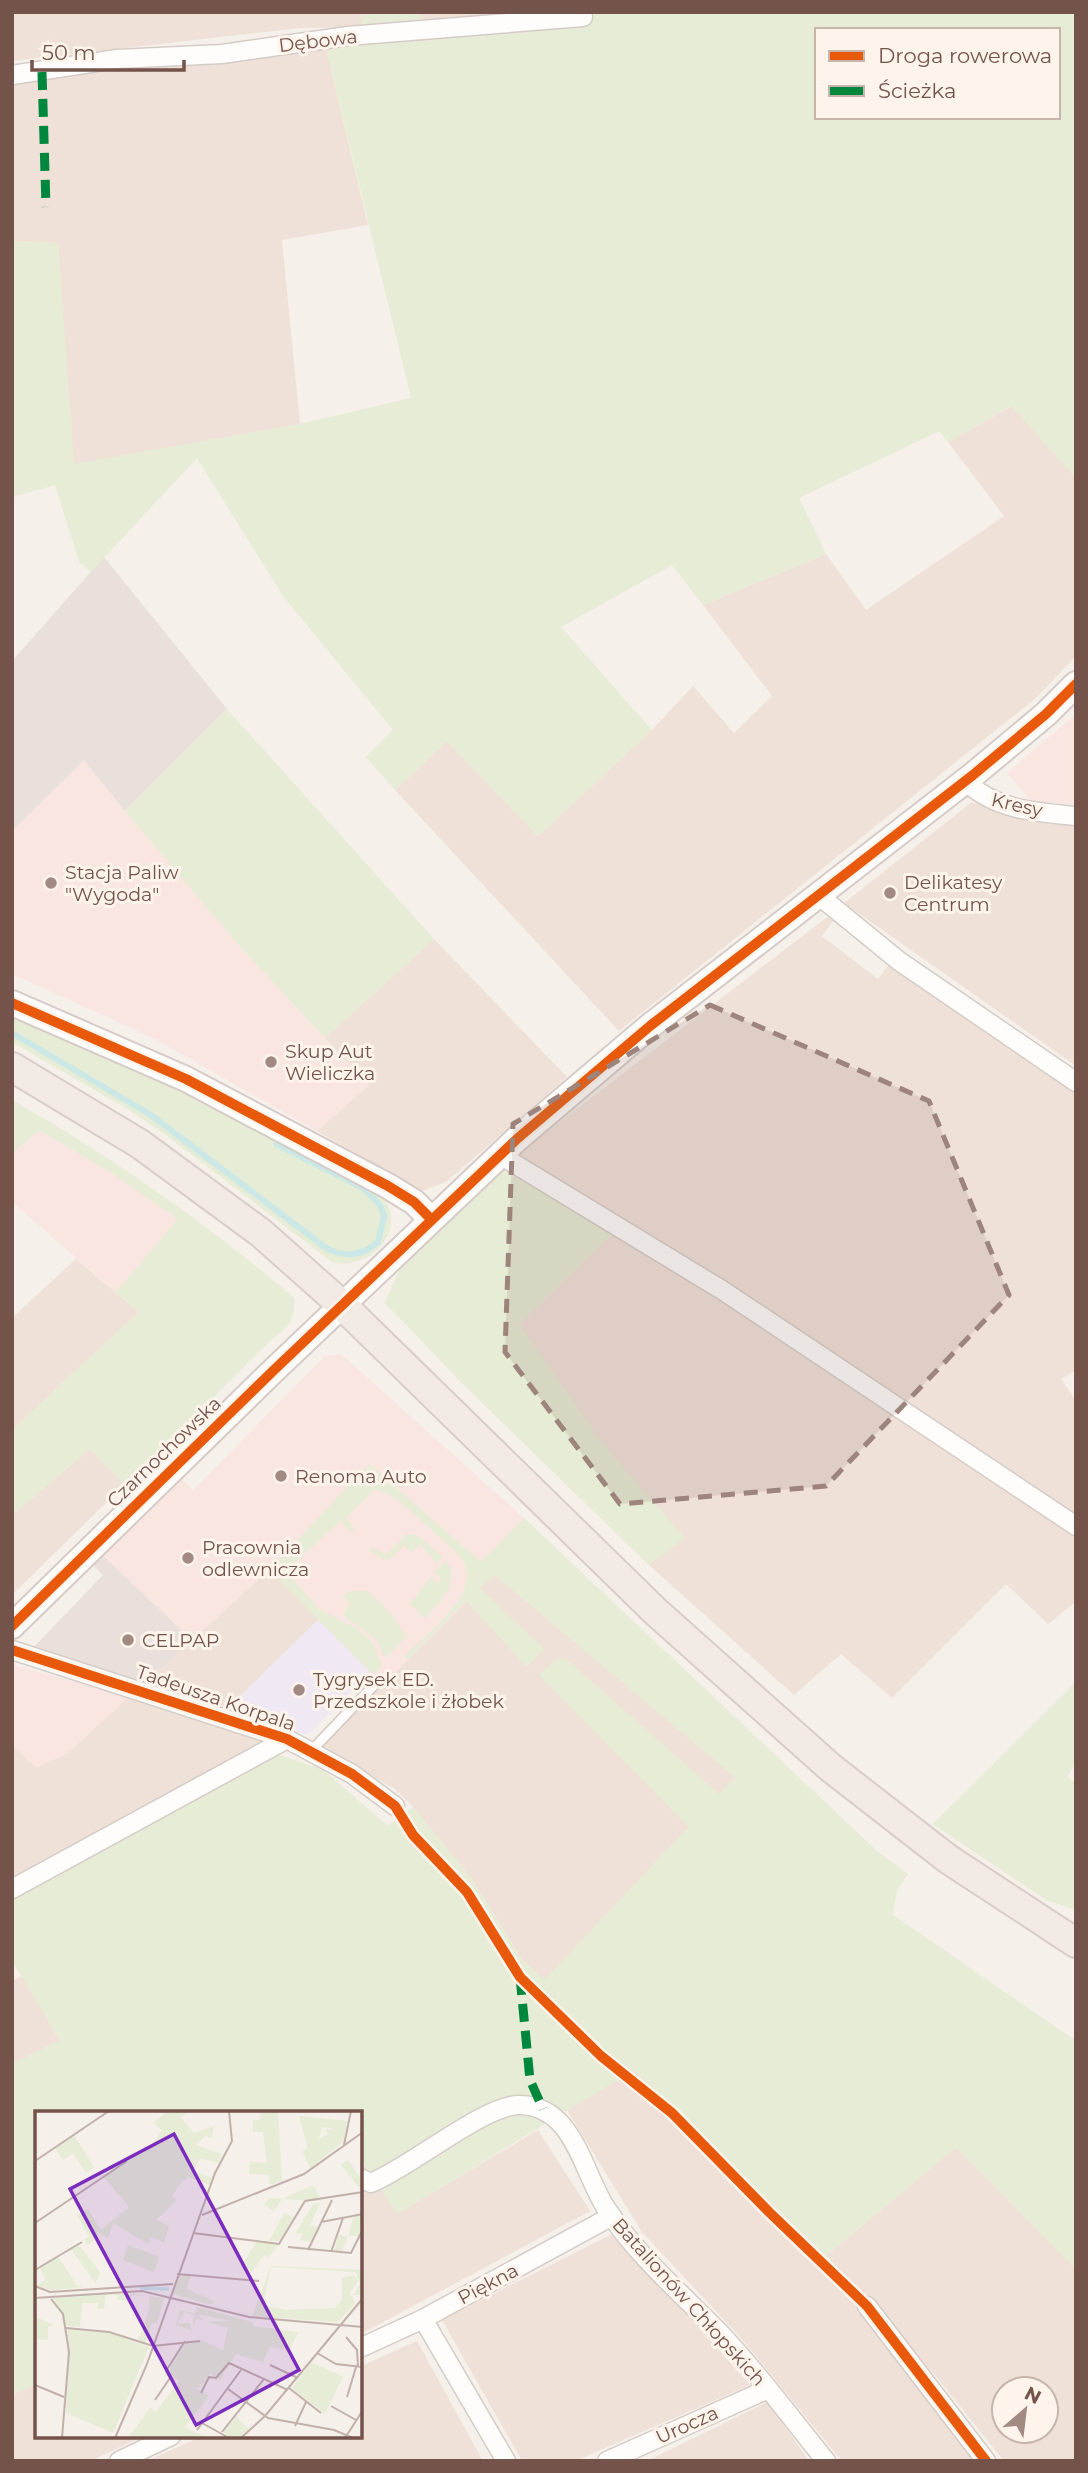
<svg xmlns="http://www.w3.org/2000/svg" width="1088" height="2473" font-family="Montserrat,sans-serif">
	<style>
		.residential { fill: #efe1d8; fill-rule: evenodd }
		.commercial { fill: #f9e6e1 }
		.industrial { fill: #e9e0db }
		.education { fill: #f0e8f2 }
		.green { fill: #e6ecd5; fill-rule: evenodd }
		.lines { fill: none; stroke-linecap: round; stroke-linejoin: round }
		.stream { stroke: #cce8e6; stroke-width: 6 }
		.lane-casing { stroke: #d5ccc7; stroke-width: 12 }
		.street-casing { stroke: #d5ccc7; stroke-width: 21 }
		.secondary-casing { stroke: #d6cbc6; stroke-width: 28 }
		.primary-casing { stroke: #d8cdca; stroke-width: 32 }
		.lane { stroke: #fefdfc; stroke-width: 9 }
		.street { stroke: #fefdfc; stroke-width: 18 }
		.secondary { stroke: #fefdfc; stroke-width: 24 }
		.primary { stroke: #f2ebe5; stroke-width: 28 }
		.quiet { stroke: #00873e; stroke-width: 9; stroke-dasharray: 18 9; stroke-linecap: butt }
		.cycleway-casing { stroke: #fef4eb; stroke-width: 15 }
		.cycleway { stroke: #e8590c; stroke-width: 10 }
		.marked { fill: #9d847d; fill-opacity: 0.2; stroke: #9d847d; stroke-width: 5; stroke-dasharray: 14 9; stroke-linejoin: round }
		.poi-dot { fill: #a28a83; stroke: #fef4eb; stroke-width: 2.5 }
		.labels { text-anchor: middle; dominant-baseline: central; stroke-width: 6; stroke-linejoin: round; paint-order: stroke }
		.street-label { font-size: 19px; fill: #74534b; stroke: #fef4eb }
		.poi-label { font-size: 19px; fill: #74534b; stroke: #fef4eb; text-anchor: start }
		.inset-river { fill: none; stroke: #cce8e6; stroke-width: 3.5 }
		.inset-road { fill: none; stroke: #c2b1aa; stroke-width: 2 }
		.view { fill: #7b2cbf; fill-opacity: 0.15; stroke: #7b2cbf; stroke-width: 3.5 }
		.inset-edge { fill: none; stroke: #74534b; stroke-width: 3.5 }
	</style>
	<rect width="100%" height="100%" fill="#f6f0ea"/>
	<g class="residential">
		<path d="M12 12H360L362 27 300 28 12 61Z"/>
		<path d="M420 12H586L421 25Z"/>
		<path d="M326 48 368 225 282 240 300 424 73 465 58 243 12 241V82Z"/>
		<path d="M1012 406 1076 478V656L1036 698 619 1031 395 790 447 741 538 836 652 730 693 686 734 733 772 696 703 605 826 554 866 610 1004 516 948 442Z"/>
		<path d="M972 802 1023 818 1076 824V1066L844 903Z"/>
		<path d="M830 915 835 919 822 936 878 979 891 962 1076 1094V1370L1061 1379 1076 1401V1518L750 1297 518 1154Z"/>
		<path d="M434 939 567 1077 446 1182 421 1191 317 1131 369 1085 325 1038Z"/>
		<path d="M616 1230 1076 1534V1601L1048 1624 1006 1584 892 1698 841 1654 794 1695 649 1565 460 1381Z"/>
		<path d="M76 1259 139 1312 12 1430V1318Z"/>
		<path d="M90 1449 125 1484 12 1595V1515Z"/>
		<path d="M269 1570 319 1619 228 1708 144 1683Z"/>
		<path d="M494 1574 736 1777 544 1981 521 1958 472 1879 413 1807 395 1789 319 1748Z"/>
		<path d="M128 1697 264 1742 12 1881V1745L37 1767 68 1753Z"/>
		<path d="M22 1976 60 2041 12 2064V1981Z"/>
		<path d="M634 2069 826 2256 956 2147 1076 2269V2461H1004L934 2374 869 2300 976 2461H842L741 2338 642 2232 567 2110ZM1004 2389H1046V2431H1004Z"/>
		<path d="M538 2130 590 2211 361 2334 360 2158 398 2213Z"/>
		<path d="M614 2233 750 2385 575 2461H522L442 2320Z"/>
		<path d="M417 2341 483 2461H147L202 2436H360L361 2366Z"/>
		<path d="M37 2384V2436H143L91 2461H12V2395Z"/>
		<path d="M767 2402 809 2461H647Z"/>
	</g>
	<g class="commercial">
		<path d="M1076 714V805L1031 801 1007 773Z"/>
		<path d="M84 760 244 951 369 1085 317 1131 153 1038 12 974V831Z"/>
		<path d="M39 1130 113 1174 179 1219 116 1292 12 1202V1154Z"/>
		<path d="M341 1354 524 1518 481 1562 494 1574 383 1685 269 1570 192 1640 103 1556 182 1480 193 1490 325 1356Z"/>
		<path d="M12 1664 128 1697 68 1753 36 1768 12 1745Z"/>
	</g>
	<g class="industrial">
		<path d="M104 557 227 709 125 811 84 760 12 831V661Z"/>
		<path d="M103 1556 192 1640 144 1683 31 1650 103 1575 93 1565Z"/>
	</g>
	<path class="education" d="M319 1619 370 1672 308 1735 228 1708Z"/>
	<g class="green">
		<path d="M360 12H420L421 25 362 27Z"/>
		<path d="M589 12H1076V478L1011 406 948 442 939 431 799 498 826 554 703 605 672 565 561 627 652 730 538 836 447 741 395 790 366 757 393 730 283 596 197 458 91 572 79 562 55 485 12 497V241L58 243 74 464 300 424 411 398 326 48 426 38ZM817 30H1058V117H817Z"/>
		<path d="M227 709 434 939 325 1038 244 951 125 811Z"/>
		<path d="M12 1016 154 1075 378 1193C413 1226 371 1272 332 1262L166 1135 129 1110 12 1042Z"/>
		<path d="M12 1100C112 1157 207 1223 294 1298 296 1319 288 1328 272 1339L125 1484 90 1449 12 1515V1430L139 1312 116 1292 178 1219 113 1174 39 1130 12 1154Z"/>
		<path d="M506 1166 616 1230 519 1324 603 1444 685 1538 649 1565 460 1381 385 1303 401 1266Z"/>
		<path d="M369 1464 481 1562 524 1518 878 1852 908 1874 897 1890 893 1915 1076 2041V2269L956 2147 826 2256 634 2070 397 2214 361 2158 360 2112H37V2384L12 2395V2064L60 2040 12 1961V1893L201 1793 280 1755 322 1769 388 1826 413 1807 472 1879 521 1958 544 1980 689 1827 539 1675 556 1659 565 1658 719 1794 736 1778 495 1575 480 1588 544 1649 527 1667 466 1601 407 1660 405 1656C423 1637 479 1595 465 1565 458 1550 439 1538 427 1526 411 1512 396 1494 374 1490L346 1518 354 1528 353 1533 340 1521 285 1572 315 1603 317 1608 358 1629 373 1643 382 1665 374 1673 370 1672 269 1570Z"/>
		<path d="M407 1534 417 1535 442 1557 436 1563 420 1544 412 1552 404 1545 387 1561 369 1550 373 1548 386 1555Z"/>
		<path d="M445 1561 451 1568C454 1591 439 1603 425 1618L410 1604 431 1577 438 1583 442 1579 435 1572Z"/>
		<path d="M348 1591H368L393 1616 406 1637 385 1658 377 1640 343 1615 349 1603 344 1597Z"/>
		<path d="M1076 1682V1762L1067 1777 1076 1783V1910L1046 1900 933 1824Z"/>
	</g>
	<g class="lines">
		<path class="stream" d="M12 1033 151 1115 326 1248C344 1258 363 1256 378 1242L384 1216 380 1205 363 1188 276 1144"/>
		<defs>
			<path id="lane" d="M311 1751 379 1680"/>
			<g id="street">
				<path d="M12 75 117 59 222 54 348 36 583 17"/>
				<path d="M965 781C996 810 1034 812 1076 816"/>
				<path d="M817 894 899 961 1076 1082"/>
				<path d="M500 1155 722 1290 1076 1526"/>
				<path d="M12 1650 287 1739 352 1774 395 1806"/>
				<path d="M12 1889 287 1739"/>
				<path d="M360 2178 371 2183C411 2167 485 2104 520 2105 574 2106 582 2171 606 2208 636 2255 682 2294 721 2334 758 2373 791 2418 826 2461"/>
				<path d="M867 2306 986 2461"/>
				<path d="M423 2319 506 2461"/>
				<path d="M360 2348 423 2319 612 2216"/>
				<path d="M119 2461 171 2436"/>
				<path d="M607 2461 768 2389"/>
			</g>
			<g id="secondary">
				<path d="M12 1003 186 1079 388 1186 414 1202 431 1219"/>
				<path d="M12 1626 274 1370 518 1138 650 1026 973 775 1046 714 1076 684"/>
			</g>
			<path id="primary" d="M12 1067 140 1144 261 1233 342 1305 655 1611 831 1768 948 1859 1076 1943"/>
		</defs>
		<use href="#lane" class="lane-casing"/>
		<use href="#street" class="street-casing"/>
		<use href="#secondary" class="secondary-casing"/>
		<use href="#primary" class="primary-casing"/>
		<use href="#lane" class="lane"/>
		<use href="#street" class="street"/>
		<use href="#secondary" class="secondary"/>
		<use href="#primary" class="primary"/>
		<g class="quiet">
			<path d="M42 72 46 207"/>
			<path d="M520 1977 530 2080 543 2109"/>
		</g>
		<defs>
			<g id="cycleway">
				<path d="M12 1003 186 1079 388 1186 414 1202 431 1219"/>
				<path d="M12 1626 274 1370 518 1138 650 1026 973 775 1046 714 1076 684"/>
				<path d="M12 1650 287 1739 352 1774 395 1806 413 1835 467 1892 520 1977 601 2056 672 2113 769 2212 867 2306 986 2461"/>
			</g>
		</defs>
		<use href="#cycleway" class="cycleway-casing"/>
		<use href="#cycleway" class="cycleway"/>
	</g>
	<path class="marked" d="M710 1005 929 1101 1009 1295 826 1486 620 1504 505 1352 513 1124Z"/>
	<g class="poi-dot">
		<circle cx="51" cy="883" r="7"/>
		<circle cx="890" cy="893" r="7"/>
		<circle cx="271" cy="1062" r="7"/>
		<circle cx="281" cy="1476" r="7"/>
		<circle cx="188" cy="1558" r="7"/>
		<circle cx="128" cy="1640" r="7"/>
		<circle cx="299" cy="1690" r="7"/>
	</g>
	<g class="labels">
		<g class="street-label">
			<text transform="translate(318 41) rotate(-7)">Dębowa</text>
			<text transform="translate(1017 805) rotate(13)">Kresy</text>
			<text transform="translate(164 1452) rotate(-44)">Czarnochowska</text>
			<text transform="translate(216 1698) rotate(19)">Tadeusza Korpala</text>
			<text transform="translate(488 2284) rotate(-28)">Piękna</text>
			<text transform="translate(689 2302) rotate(48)">Batalionów Chłopskich</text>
			<text transform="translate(687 2425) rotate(-24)">Urocza</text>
		</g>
		<g class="poi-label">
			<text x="65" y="872">Stacja Paliw<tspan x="65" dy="22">"Wygoda"</tspan></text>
			<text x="904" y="882">Delikatesy<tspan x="904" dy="22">Centrum</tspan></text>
			<text x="285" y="1051">Skup Aut<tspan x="285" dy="22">Wieliczka</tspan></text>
			<text x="295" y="1476">Renoma Auto</text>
			<text x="202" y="1547">Pracownia<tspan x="202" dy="22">odlewnicza</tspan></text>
			<text x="142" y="1640">CELPAP</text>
			<text x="313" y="1679">Tygrysek ED.<tspan x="313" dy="22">Przedszkole i żłobek</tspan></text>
		</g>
	</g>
	<g transform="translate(35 2111)">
		<rect width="327" height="327" fill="#f6f0ea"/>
		<path d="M132 0H153L146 7 159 22 179 15 177 27 170 25 161 34 187 43 183 52 165 47 158 60 177 67 175 74 153 66 146 72 137 85 142 89 121 109 134 115 129 131 116 126 113 133 78 112 73 128 65 122 53 134 49 129 54 126 42 104 53 98 66 119 94 96 69 66 116 34 127 20 119 12ZM243 1 247 70 235 74 234 64 214 63 215 50 232 52 228 21H218V9H225L226 2ZM264 5 313 10 311 20 289 16 287 17 283 28 292 24 291 18 306 19 311 21 308 31 275 57 267 40 273 37ZM39 24 59 56 51 62 38 42 28 49 20 37ZM313 49 327 69V80L306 54ZM278 74 287 90 247 88 239 100 229 94 234 87 247 88ZM279 92H285L275 114 283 116 276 131 265 129 268 122 260 123ZM249 102 259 106 245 130H234ZM327 104 325 125H313L307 140H299L303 124 313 125 319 105ZM221 131 244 133 234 146 229 144 217 161 206 156ZM44 134 65 161 61 173 36 138ZM93 134 124 146 119 161 88 149ZM23 146 42 174 49 176 16 179 2 175 10 168 5 157ZM236 155 327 159V184H319L325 172 320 161 236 156 228 194 251 199 300 197 307 189V167L319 164 323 170 315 182 320 192 303 211 217 205ZM143 164H156L152 178 179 190 176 194 138 183ZM76 182 100 183 129 187 122 213 117 212 110 232 103 230 115 197 114 185 97 184 94 191 82 188 83 184H71L69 198H63V192H47L45 216 32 215 17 187ZM162 196 217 211 218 215 263 221 254 240 235 235 228 251 201 243 185 269 175 263 167 275 161 277 174 285 150 316 172 327H93L115 297 121 301 144 270 132 262 151 231 166 229 188 239 193 217 172 211 195 210 162 203 170 210 161 207 158 216 159 204 149 201 142 213 155 212 156 219 141 214 145 199 160 203ZM0 206 20 214 13 216V229L0 228ZM33 218 74 222 114 236 78 322 31 302ZM277 251 308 266 290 303 257 277ZM201 305 214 318 204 327H195L189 321Z" fill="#e6ecd5"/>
		<path class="inset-river" d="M105 177 134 178"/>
		<path class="inset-road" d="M309 34 316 0M0 50 74 0M167 104 269 63 328 21M286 111 328 103M0 112 92 50M158 122 244 133 270 90 328 81M253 136 316 142 328 118M273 139 297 89M296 141 308 107M0 159 47 131M142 163 224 170M0 175 15 181 138 173M0 187 107 180 214 206 328 216M16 188 28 203 34 241 27 327M31 217 74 221 118 235 165 230M311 226 322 239 323 256M282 242 301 253 328 256M235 254 263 267M0 274 29 286M254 277 286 302M193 278 233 307 299 319 318 327M166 282 174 266 181 267 194 252 253 279M312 286 321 256M120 289 135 267 131 260 150 230M296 295 321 309M167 312 194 327M260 315 271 291M162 319 206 259M187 321 229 268M80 327 112 253 180 62 197 30 194 0M206 327 230 305 328 187M310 327 328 299"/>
		<path class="view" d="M139 23 264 259 161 314 35 78Z"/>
		<rect width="327" height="327" class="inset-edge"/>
	</g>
	<rect width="1088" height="2473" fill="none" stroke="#74534b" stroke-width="28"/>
	<rect x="815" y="28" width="245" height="91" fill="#fef4eb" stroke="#c7b4ab" stroke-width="2"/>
	<rect x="829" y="51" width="35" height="10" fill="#e8590c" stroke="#c7b4ab" stroke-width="2"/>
	<text x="878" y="63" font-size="21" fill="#74534b">Droga rowerowa</text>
	<rect x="829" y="86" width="35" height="10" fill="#00873e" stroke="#c7b4ab" stroke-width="2"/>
	<text x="878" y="98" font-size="21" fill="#74534b">Ścieżka</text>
	<g transform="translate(1025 2410) rotate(28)"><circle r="33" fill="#fef4eb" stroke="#c7b4ab" stroke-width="2"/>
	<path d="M0-5L12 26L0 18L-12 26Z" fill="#a28a83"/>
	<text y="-10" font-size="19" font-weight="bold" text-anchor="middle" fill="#74534b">N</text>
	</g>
	<path d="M32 60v10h152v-10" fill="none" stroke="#74534b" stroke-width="3.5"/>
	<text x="42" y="60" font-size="21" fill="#74534b" stroke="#fef4eb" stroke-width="5" paint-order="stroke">50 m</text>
</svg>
